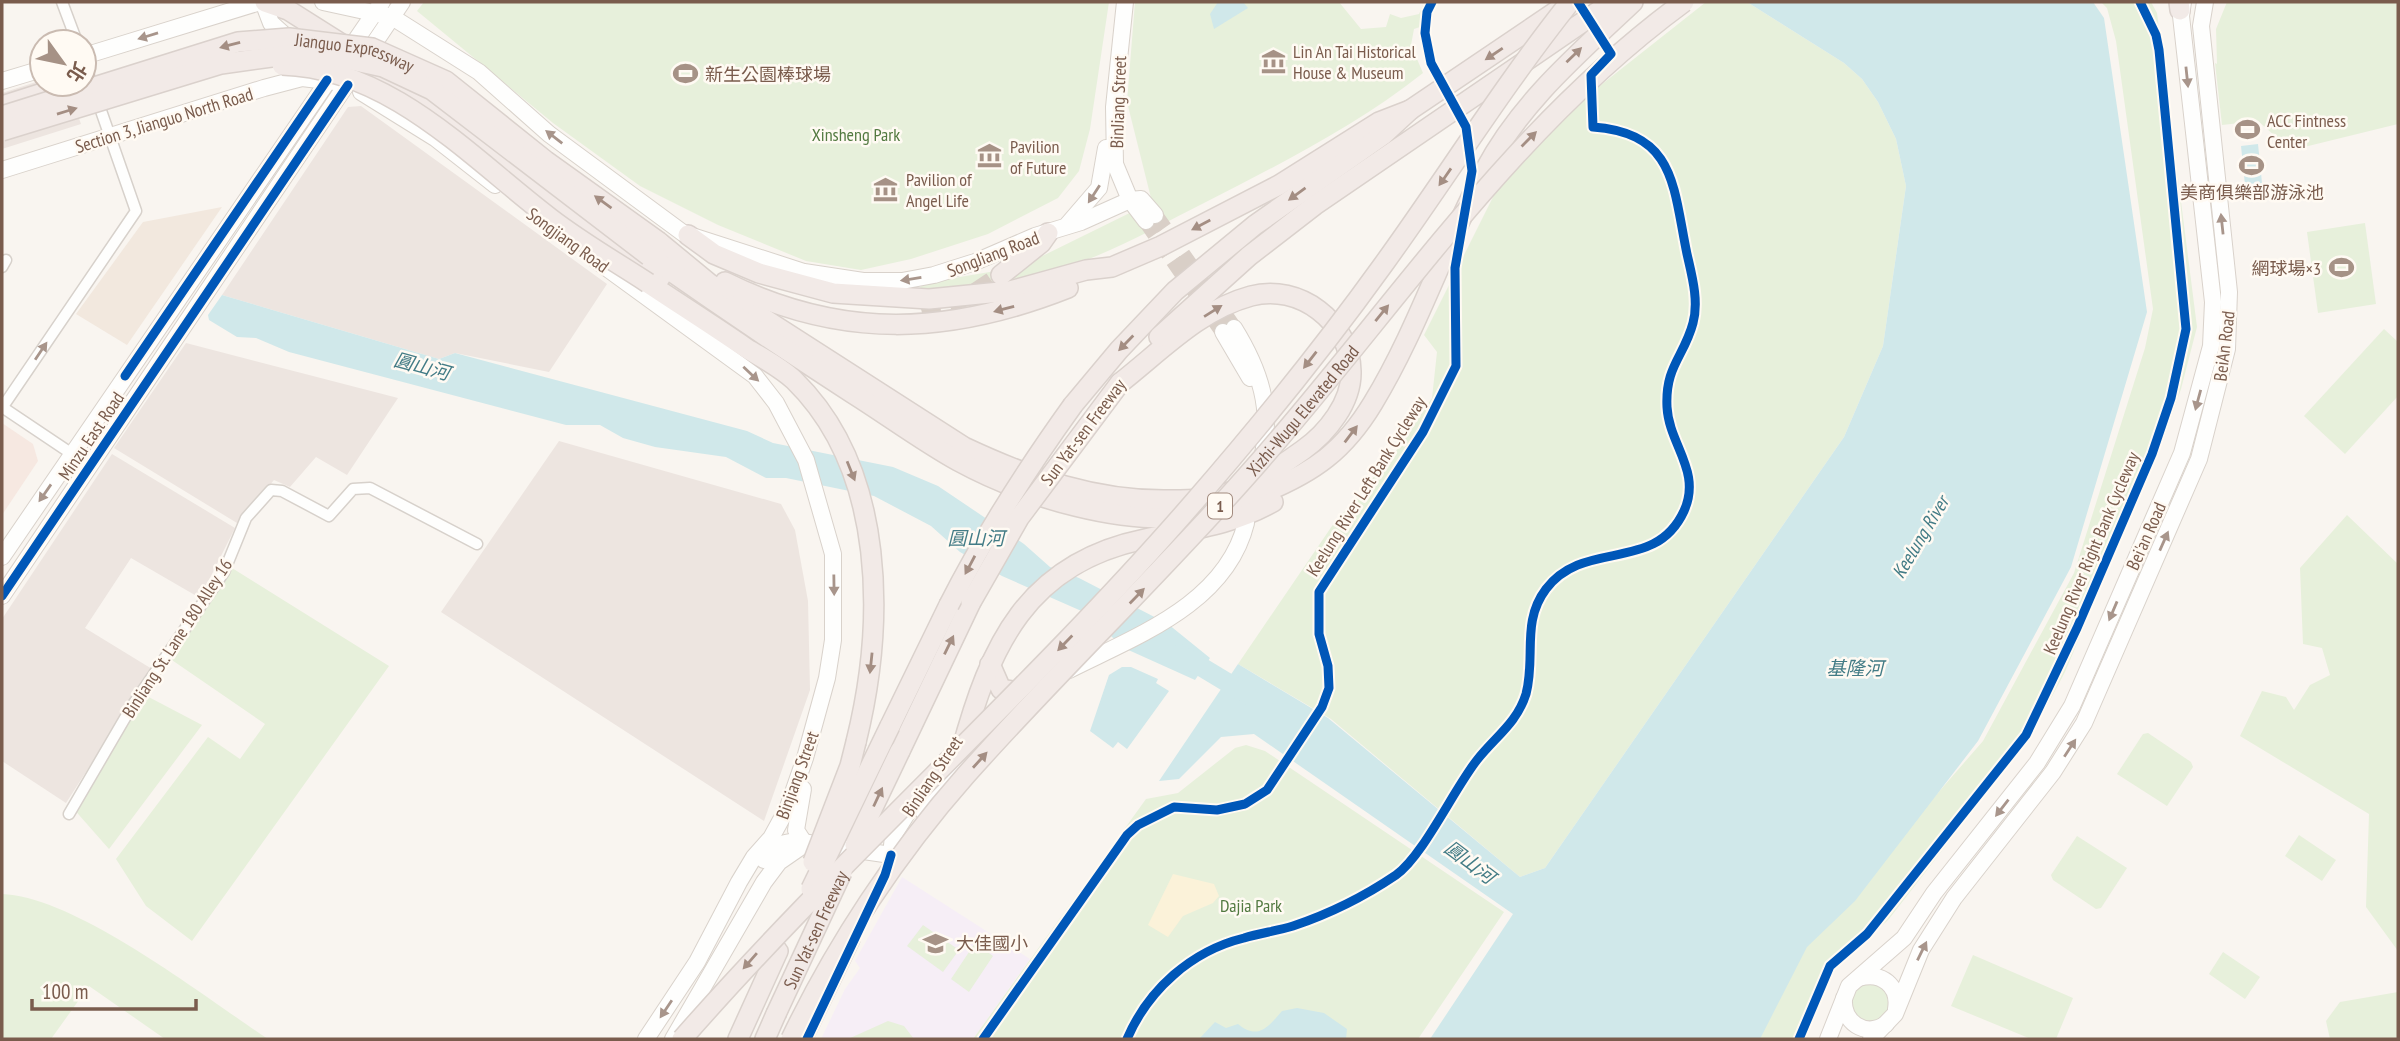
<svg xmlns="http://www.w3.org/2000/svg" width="2400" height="1041" font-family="'PT Sans Narrow','Noto Sans TC',sans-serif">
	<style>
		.residential { fill: #f2e8de }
		.commercial { fill: #f6e8e1 }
		.industrial { fill: #ede5e0 }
		.education { fill: #f6eef6 }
		.green { fill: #e7f0db }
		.sand { fill: #fbf2d9 }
		.water { fill: #d0e8ea }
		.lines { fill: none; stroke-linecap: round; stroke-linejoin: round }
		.river { stroke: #d0e8ea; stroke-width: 19 }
		.secondary-tunnel { stroke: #d9cfc7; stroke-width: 16; stroke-dasharray: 16 8; stroke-linecap: butt }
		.highway-tunnel { stroke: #d9cfc7; stroke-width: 19; stroke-dasharray: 19 10; stroke-linecap: butt }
		.street-casing { stroke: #d7d1cb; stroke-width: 13 }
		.secondary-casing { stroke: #d9d2cb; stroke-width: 18 }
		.highway-casing { stroke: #dad1cc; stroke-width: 22 }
		.street { stroke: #fefefd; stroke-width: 10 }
		.secondary { stroke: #fefefd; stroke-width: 16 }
		.highway { stroke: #f2eae7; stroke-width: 19 }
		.highway-bridge-casing { stroke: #dad1cc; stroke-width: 22; stroke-linecap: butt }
		.highway-bridge { stroke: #f2eae7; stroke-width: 19 }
		.cycleway-casing { stroke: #fffaf3; stroke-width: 13 }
		.cycleway { stroke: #0057b8; stroke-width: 9 }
		.oneway { fill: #a8958b }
		.oneway2 { fill: #a48e83 }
		.labels { text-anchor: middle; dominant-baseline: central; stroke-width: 5; stroke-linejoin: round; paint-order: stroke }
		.shield { fill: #fffaf3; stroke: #a28b7f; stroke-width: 2 }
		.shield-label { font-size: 16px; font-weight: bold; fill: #7a5c4d }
		.poi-label { font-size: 18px; fill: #7a5c4d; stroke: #fffaf3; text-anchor: start }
		.street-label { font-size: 18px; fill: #7a5c4d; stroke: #fffaf3 }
		.park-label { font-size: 18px; fill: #537a41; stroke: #fffaf3 }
		.water-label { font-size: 19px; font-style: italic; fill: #437c86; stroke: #fffaf3 }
	</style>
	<rect width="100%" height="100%" fill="#f9f5f0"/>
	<path class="residential" d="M222 207 127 345 76 314 143 222Z"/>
	<path class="commercial" d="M2 423 33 444 38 461 2 515Z"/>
	<g class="industrial">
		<path d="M42 80V84H67L81 124 2 149V93Z"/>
		<path d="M361 106 607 284 549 372 455 353 439 359 222 295 348 107Z"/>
		<path d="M186 343 398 398 347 475 316 457 290 487 274 480 237 523 114 448Z"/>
		<path d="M559 441 781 504 795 530 808 601 810 690 764 821 441 612Z"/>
		<path d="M112 454 235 528 200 598 131 558 85 628 152 669 66 803 2 761V619Z"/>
	</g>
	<path class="education" d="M902 877 1030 959 973 1039H821L845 989 860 968 855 961Z"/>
	<g class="green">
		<path d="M424 2H1109L1090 129 1079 171 1058 198 988 234 911 259 861 270 806 261 718 225 640 186 553 123 417 11Z"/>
		<path d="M1135 2H1339L1361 29 1386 27 1390 14 1401 18 1419 14 1423 5H1428L1423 26 1414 29 1411 45 1423 73C1356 126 1280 164 1204 203 1160 225 1116 251 1069 266 1019 282 969 287 917 291L924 283 1020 267 1152 202 1127 102Z"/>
		<path d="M1706 2H1747L1844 63 1862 79 1878 102 1896 139 1906 186 1883 346 1844 437 1545 868 1520 877 1331 719 1238 664 1332 526 1395 452 1432 398 1437 352 1424 335 1499 185 1549 126Z"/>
		<path d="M2101 2H2151L2157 13 2197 327 2181 389 2164 438 2065 672 2031 736 1889 919C1869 939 1841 955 1827 980 1816 999 1815 1021 1801 1039H1746L1784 970 1983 741 2074 573 2145 348 2153 309 2116 41 2107 8Z"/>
		<path d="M2227 2H2398V124L2292 150H2283L2275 136 2258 121 2222 125 2215 63 2217 64 2216 29Z"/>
		<path d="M2365 223 2376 304 2318 313 2307 232Z"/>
		<path d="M2384 329 2398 342V396L2345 454 2304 416Z"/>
		<path d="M2347 515 2398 564V951L2366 907 2369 814 2240 736 2262 691 2286 697 2294 710 2310 685 2330 675 2322 648 2303 644 2300 568Z"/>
		<path d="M232 568 389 666 192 941 146 906 116 859 208 737 240 759 265 724 166 656Z"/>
		<path d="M141 693 202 725 109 849 72 807Z"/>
		<path d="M2148 733 2191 762 2193 767 2167 806 2117 774 2143 734Z"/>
		<path d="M1246 745 1265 751 1504 912 1418 1039H973L1146 799 1178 793 1235 748Z"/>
		<path d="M2299 835 2336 860 2322 881 2285 856Z"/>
		<path d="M2077 836 2127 868 2101 908 2096 909 2053 880 2051 875Z"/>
		<path d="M2 894C77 897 203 996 268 1039H165L89 986 51 1039H2Z"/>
		<path d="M923 925 959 950 943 972 907 946Z"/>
		<path d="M975 943 993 956 969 992 951 979Z"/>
		<path d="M2223 952 2260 977 2245 999 2209 974Z"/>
		<path d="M1973 955 2073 998 2056 1039H2031L1951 1006Z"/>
		<circle cx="1870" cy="1002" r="19"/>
		<path d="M2398 992V1039H2330L2326 1021 2340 1002Z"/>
		<path d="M888 1021 904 1026 914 1039H848Z"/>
	</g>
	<path class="sand" d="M1173 874 1214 884 1219 896 1213 903 1183 916 1168 937 1148 925Z"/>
	<g class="water">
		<path d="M1218 2H1243L1248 8 1214 29 1210 14Z"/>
		<path d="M1747 2H2093L2104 18 2147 312 2071 567 1978 741 1855 901 1807 947 1760 1039H1430L1513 914 1254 734 1221 737 1179 779 1159 781 1238 664 1328 718 1520 877 1545 868 1844 437 1883 346 1906 186 1896 139 1878 102 1862 79 1844 63Z"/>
		<path d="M2258 144 2262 183 2245 185 2241 146Z"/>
		<path d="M222 295 439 359 455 353 747 431 773 443 893 467 938 486 1024 544 1050 567 1079 578 1168 624 1210 658 1195 680 1124 648 1086 613 1002 576 960 552 931 526 874 496 786 478H766L726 457 655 447 623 438 600 425H566L289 352 256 338 237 337 209 320 208 315Z"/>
		<path d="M1122 667H1131L1158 679 1156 683 1169 691 1127 749 1118 742 1113 748 1090 731 1109 675Z"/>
		<path d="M1297 1008 1324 1013 1347 1029 1346 1039H1199L1215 1022 1226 1028 1238 1024C1258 1041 1269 1026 1282 1011Z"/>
	</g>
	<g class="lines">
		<path class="river" d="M1180 654 1248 695"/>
		<g class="secondary-tunnel">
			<path d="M1155 215 1234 328"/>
			<path d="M1146 221 1223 332"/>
		</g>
		<path class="highway-tunnel" d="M921 309 970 296 1001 275"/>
		<defs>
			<g id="street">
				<path d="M62 2 77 42"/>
				<path d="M2 267 6 260"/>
				<path d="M2 407 90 466"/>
				<path d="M2 408 136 211 84 62"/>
				<path d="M69 814 132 706 224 572 246 518 271 490 282 491 329 516 353 489 370 488 477 544"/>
				<path d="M807 1039 854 941"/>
			</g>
			<g id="secondary">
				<path d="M263 2 271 23 292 42"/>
				<path d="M323 2 392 17 479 72 549 134 683 233 804 272 863 281H902L934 275 975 262 1035 236 1081 222 1130 200 1141 199 1155 215"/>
				<path d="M1125 2 1114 107 1115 164 1130 200 1146 221"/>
				<path d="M84 56 260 2"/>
				<path d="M2 81 42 69"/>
				<path d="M361 92 435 138 495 185"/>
				<path d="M2 170 264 88 302 78 335 82"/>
				<path d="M1068 224 1099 188 1106 148"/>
				<path d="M597 261 755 376 776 403 806 460 833 554V640L827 678 805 758 788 807 771 838 754 857 739 882 697 962 646 1039"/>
				<path d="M1234 328C1260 370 1273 409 1262 459"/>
				<path d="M1223 332 1250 378"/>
				<path d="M2 557 382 2"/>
				<path d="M2 596 402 2"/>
				<path d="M1069 670C1136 636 1226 604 1246 523"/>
				<path d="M803 789 796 830 805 844"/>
				<path d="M924 813 959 758"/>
				<path d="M891 855 893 836 913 804"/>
				<path d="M764 860 785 843 795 841 891 855 899 848"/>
				<path d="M1859 978C1881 971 1900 986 1896 1009"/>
				<path d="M1844 998C1842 1022 1865 1038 1886 1024"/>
				<path d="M673 1039 764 882 779 862 805 844"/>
				<path d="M1828 1039 1849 986 1904 938 1934 893 2037 763 2072 706 2182 453 2211 346 2213 302 2181 16 2183 2"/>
				<path d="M1871 1039 1895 1014 1921 950 1954 898 2053 772 2084 723 2199 459 2227 349 2229 292 2201 26 2205 2"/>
			</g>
			<g id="highway">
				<path d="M265 2 288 10 345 46"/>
				<path d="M2179 2 2180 10"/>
				<path d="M374 69 463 130 579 223 660 278"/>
				<path d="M2 106 71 84"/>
				<path d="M688 235 714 254 759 273 833 293 929 299 1010 291 1086 270 1112 267 1161 246 1279 185 1379 122 1410 110"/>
				<path d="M659 242 710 284 964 447C1030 478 1097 502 1172 500 1189 500 1209 500 1225 494 1252 483 1280 467 1303 450 1327 433 1352 402 1351 371 1350 322 1299 283 1251 296 1199 310 1161 351 1120 383"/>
				<path d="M649 256C716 303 784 349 852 393 887 415 922 441 958 461 1024 497 1126 528 1201 515 1222 512 1244 501 1263 493 1314 472 1344 451 1373 403 1418 329 1444 246 1485 170 1521 102 1578 54 1633 2"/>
				<path d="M1001 275 1041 243 1048 233"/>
				<path d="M725 282C842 340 949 335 1068 288"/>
				<path d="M648 283C681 305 714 326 746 348 762 358 780 367 794 380 887 471 885 625 856 742"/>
				<path d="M1159 337 1249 256 1315 205 1612 2"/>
				<path d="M1073 405 1119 350 1175 291 1255 225 1383 135 1410 110 1564 6"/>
				<path d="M990 664 1001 689 1025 693"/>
				<path d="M890 726 949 605"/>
				<path d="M900 751 971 602"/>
				<path d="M961 752C990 645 1027 563 1145 539 1192 529 1230 526 1273 502"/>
				<path d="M738 1039 778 951"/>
				<path d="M765 1039 776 1014"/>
			</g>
		</defs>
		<use href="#street" class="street-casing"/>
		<use href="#secondary" class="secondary-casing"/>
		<use href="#highway" class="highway-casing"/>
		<use href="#street" class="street"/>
		<use href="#secondary" class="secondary"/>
		<use href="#highway" class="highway"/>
		<defs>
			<g id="highway-bridge">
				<path d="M282 65C390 68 470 157 550 218 581 242 616 262 648 283"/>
				<path id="s1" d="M2 116 238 42 289 38 372 48 446 81 546 161 659 242"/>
				<path d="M2 131 221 64 294 54 333 56 383 67 432 90 649 256"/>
				<path d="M971 602 1019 518 1120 383"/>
				<path d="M949 605C985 534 1027 469 1073 405"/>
				<path d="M855 845 900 751"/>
				<path d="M813 862 850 766 856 742"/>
				<path d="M811 889 890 726"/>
				<path id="s2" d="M776 1014 842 872"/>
				<path d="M682 1039C845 853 1032 689 1194 502 1260 426 1324 347 1383 265 1446 178 1503 86 1570 2"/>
				<path id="s3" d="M791 1039C836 945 897 853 966 775 1061 668 1165 570 1259 462 1398 303 1512 128 1684 2"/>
			</g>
		</defs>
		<use href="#highway-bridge" class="highway-bridge-casing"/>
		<use href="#highway-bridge" class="highway-bridge"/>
		<defs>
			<g id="cycleway">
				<path d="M125 376 327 80"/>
				<path d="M2 596 348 85"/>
				<path d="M807 1039 885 875 891 855"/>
				<path d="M983 1039 1127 835 1138 825 1174 807 1217 810 1245 804 1267 790 1322 707 1329 688 1328 666 1319 634V592L1423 432 1456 366 1455 268 1472 171 1466 127 1431 63 1425 33 1427 12 1432 2"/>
				<path d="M1127 1039C1148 990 1191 951 1244 938 1260 933 1277 931 1293 926 1329 914 1365 896 1396 875 1423 856 1454 789 1477 760 1495 737 1517 723 1526 694 1536 657 1521 622 1546 589 1585 538 1655 574 1684 511 1702 471 1669 445 1667 407 1665 366 1684 357 1693 323 1699 301 1692 276 1687 254 1673 187 1676 133 1593 127L1591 75 1611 54 1578 2"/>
				<path d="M1799 1039 1830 966 1867 934 2026 735 2077 628 2152 454 2171 398 2186 329 2159 50 2156 35 2140 2"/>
			</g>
		</defs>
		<use href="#cycleway" class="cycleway-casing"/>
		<use href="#cycleway" class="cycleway"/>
	</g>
	<defs><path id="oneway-solid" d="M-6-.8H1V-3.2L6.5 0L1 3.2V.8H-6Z" transform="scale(1.75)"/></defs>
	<g class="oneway">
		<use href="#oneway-solid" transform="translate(148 36) rotate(163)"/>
		<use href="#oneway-solid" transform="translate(2187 77) rotate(84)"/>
		<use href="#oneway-solid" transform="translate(554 137) rotate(-142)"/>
		<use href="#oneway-solid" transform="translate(1094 194) rotate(123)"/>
		<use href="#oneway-solid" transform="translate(2222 224) rotate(-96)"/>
		<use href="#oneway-solid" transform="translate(911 279) rotate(171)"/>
		<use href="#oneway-solid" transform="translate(41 351) rotate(-56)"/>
		<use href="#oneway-solid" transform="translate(751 374) rotate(43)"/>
		<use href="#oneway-solid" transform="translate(2198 400) rotate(105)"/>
		<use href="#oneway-solid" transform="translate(45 493) rotate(125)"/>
		<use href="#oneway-solid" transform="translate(2164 541) rotate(-66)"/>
		<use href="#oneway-solid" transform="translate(834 585) rotate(89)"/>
		<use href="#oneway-solid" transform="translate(2113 611) rotate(113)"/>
		<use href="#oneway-solid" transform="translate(2070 748) rotate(-57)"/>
		<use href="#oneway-solid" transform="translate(2002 808) rotate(128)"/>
		<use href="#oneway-solid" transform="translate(1922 951) rotate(-64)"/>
		<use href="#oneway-solid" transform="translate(666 1009) rotate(124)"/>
	</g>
	<g class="oneway2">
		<use href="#oneway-solid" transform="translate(230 45) rotate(165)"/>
		<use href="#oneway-solid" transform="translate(1494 54) rotate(146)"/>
		<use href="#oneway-solid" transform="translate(1574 55) rotate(-44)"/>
		<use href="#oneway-solid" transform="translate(67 111) rotate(-17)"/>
		<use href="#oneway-solid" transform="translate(1529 139) rotate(-45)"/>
		<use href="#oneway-solid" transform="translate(1445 177) rotate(125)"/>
		<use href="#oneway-solid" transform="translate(1297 194) rotate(144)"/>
		<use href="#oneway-solid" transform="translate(603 202) rotate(-144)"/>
		<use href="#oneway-solid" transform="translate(1201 225) rotate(152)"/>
		<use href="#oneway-solid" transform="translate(1004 309) rotate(165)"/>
		<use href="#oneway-solid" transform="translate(1213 311) rotate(-32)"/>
		<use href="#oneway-solid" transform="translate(1382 313) rotate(-51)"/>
		<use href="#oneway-solid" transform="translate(1126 343) rotate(134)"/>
		<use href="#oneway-solid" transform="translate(1310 360) rotate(128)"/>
		<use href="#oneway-solid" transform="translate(1351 434) rotate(-53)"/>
		<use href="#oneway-solid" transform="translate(851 471) rotate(68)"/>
		<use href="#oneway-solid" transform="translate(970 565) rotate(118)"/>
		<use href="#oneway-solid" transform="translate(1137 596) rotate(-46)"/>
		<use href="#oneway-solid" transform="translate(1065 643) rotate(134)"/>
		<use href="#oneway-solid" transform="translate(949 645) rotate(-64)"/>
		<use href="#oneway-solid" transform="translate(871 663) rotate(96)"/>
		<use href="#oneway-solid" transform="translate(980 760) rotate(-48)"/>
		<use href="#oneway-solid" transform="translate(878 797) rotate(-65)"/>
		<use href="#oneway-solid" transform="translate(750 961) rotate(131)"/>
	</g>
	<defs>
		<symbol id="museum-bare" viewBox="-9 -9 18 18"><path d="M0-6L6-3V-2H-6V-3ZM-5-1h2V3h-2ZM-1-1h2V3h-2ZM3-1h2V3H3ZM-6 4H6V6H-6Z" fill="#a69286" stroke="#fffaf3" stroke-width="2.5" paint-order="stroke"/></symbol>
		<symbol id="stadium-bare" viewBox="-9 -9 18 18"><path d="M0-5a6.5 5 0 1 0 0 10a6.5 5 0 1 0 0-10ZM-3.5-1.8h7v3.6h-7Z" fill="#a69286" stroke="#fffaf3" stroke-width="2.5" paint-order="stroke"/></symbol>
		<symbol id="school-bare" viewBox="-9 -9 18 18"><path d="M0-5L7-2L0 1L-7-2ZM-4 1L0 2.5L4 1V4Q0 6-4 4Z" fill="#a69286" stroke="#fffaf3" stroke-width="2.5" paint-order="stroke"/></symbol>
	</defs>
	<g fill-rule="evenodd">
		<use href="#museum-bare" x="1256" y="44" width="35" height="35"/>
		<use href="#stadium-bare" x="668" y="56" width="35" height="35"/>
		<use href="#stadium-bare" x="2230" y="112" width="35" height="35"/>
		<use href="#museum-bare" x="972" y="138" width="35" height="35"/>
		<use href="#stadium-bare" x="2234" y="148" width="35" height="35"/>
		<use href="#museum-bare" x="868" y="172" width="35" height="35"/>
		<use href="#stadium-bare" x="2324" y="250" width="35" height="35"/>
		<use href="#school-bare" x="918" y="926" width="35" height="35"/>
	</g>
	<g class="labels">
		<rect class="shield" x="1208" y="493.5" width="24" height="25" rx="5"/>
		<g class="shield-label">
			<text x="1220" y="506">1</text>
		</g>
		<g class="poi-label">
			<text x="1293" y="51">Lin An Tai Historical<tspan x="1293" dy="21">House &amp; Museum</tspan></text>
			<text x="705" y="74">新生公園棒球場</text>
			<text x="2267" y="120">ACC Fintness<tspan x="2267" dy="21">Center</tspan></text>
			<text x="1010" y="146">Pavilion<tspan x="1010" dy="21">of Future</tspan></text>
			<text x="906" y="179">Pavilion of<tspan x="906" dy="21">Angel Life</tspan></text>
			<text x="2252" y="192" text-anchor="middle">美商俱樂部游泳池</text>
			<text x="2321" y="268" text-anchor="end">網球場×3</text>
			<text x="956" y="943">大佳國小</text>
		</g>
		<g class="street-label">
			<text stroke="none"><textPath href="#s1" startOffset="366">Jianguo Expressway</textPath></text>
			<text transform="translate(1118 102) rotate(-88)">BinJiang Street</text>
			<text transform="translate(164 120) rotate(-17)">Section 3, Jianguo North Road</text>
			<text transform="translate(568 240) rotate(36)">Songjiang Road</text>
			<text transform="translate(993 254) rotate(-21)">SongJiang Road</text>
			<text transform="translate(2224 346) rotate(-83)">BeiAn Road</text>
			<text stroke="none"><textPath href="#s3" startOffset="814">Xizhi-Wugu Elevated Road</textPath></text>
			<text transform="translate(1083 432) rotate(-53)">Sun Yat-sen Freeway</text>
			<text transform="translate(91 436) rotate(-56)">Minzu East Road</text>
			<text transform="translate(1366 486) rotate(-58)">Keelung River Left Bank Cycleway</text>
			<text transform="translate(2146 536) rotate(-66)">Bei'an Road</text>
			<text transform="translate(2091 553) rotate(-67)">Keelung River Right Bank Cycleway</text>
			<text transform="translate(177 638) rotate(-57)">BinJiang St. Lane 180 Alley 16</text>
			<text transform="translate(797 775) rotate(-70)">Binjiang Street</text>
			<text transform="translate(932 776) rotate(-56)">BinJiang Street</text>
			<text stroke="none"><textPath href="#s2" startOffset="93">Sun Yat-sen Freeway</textPath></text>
		</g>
		<g class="park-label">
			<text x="856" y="134">Xinsheng Park</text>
			<text x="1251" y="905">Dajia Park</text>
		</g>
		<g class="water-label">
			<text transform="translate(422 366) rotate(15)">圓山河</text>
			<text transform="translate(1920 537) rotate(-59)">Keelung River</text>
			<text x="976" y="538">圓山河</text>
			<text x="1855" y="668">基隆河</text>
			<text transform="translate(1470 862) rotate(37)">圓山河</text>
		</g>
	</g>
	<rect width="2400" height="1041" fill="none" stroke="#7a5c4d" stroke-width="7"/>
	<g transform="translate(63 63) rotate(123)"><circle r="33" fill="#fffaf3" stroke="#cabbb1" stroke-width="2"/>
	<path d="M0-5L12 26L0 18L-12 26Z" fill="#a69286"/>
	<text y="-10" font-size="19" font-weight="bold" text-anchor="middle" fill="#7a5c4d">北</text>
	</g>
	<path d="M32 999v10h164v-10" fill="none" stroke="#7a5c4d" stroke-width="3.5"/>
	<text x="42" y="999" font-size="21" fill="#7a5c4d" stroke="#fffaf3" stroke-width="5" paint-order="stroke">100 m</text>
</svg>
